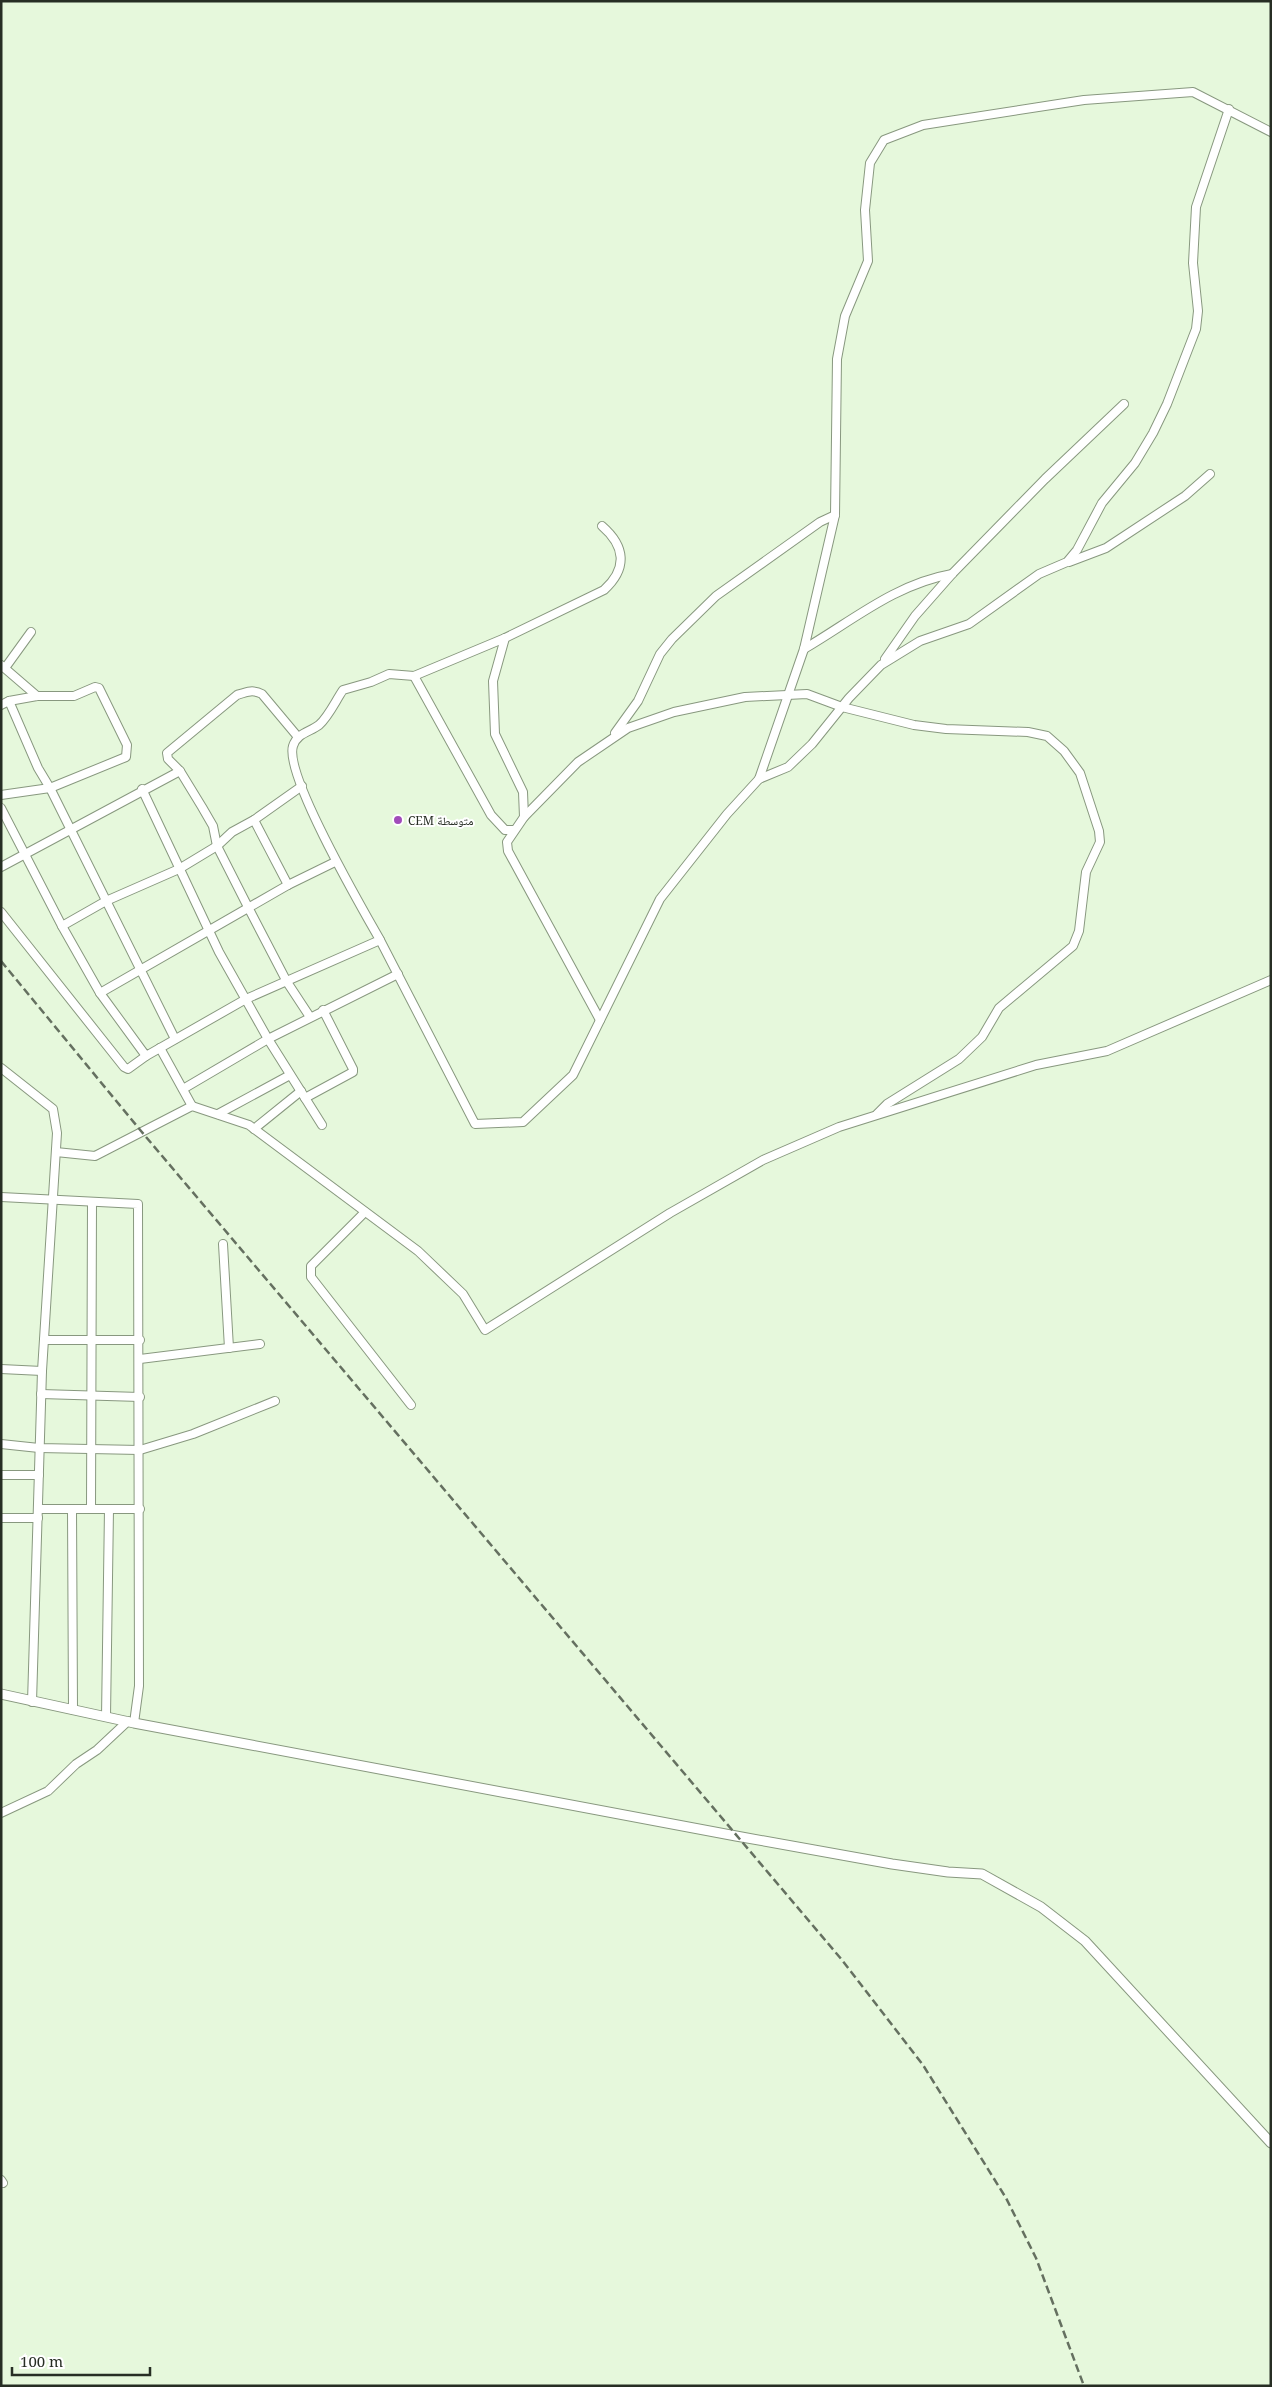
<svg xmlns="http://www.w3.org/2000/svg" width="1272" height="2387" font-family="'Noto Serif','Noto Naskh Arabic',serif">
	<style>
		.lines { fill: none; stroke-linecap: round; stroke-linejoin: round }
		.minor-casing { stroke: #88987f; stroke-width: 10 }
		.tertiary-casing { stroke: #88987f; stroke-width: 11 }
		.minor { stroke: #fff; stroke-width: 8 }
		.tertiary { stroke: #fff; stroke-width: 9 }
		.rail { stroke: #657060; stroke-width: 2.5; stroke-dasharray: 8 4; stroke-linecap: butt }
		.poi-dot { fill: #a14cba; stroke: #fff; stroke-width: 2 }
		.labels { text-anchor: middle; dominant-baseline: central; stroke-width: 4; stroke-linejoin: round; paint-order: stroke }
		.poi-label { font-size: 12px; fill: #272e24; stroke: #fff; text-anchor: start }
	</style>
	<rect width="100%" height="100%" fill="#e6f8dc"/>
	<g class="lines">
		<defs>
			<g id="minor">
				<path d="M1069 562 1106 548 1185 496 1210 474"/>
				<path d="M505 638 493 681 495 734 523 792 524 817 507 842 508 851 600 1020"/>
				<path d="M804 649C852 621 895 584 952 574"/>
				<path d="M885 659 915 616 952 574 1045 479 1124 404"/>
				<path d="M1 665 37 696"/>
				<path d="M5 668 31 632"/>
				<path d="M414 676 491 815 505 830H513"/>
				<path d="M9 701 38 768 50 788 175 1039"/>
				<path d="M1 705 9 701 37 696H74L95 687 99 688 127 745 126 757 50 788 1 795"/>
				<path d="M615 733 638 701 660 654 672 639 716 596 820 522 835 515"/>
				<path d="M298 737 262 694C253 689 246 692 237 695L167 753 168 759 180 771 202 807 213 826 217 846 249 909 287 982 310 1017"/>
				<path d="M759 779 788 767 812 744 849 698 881 665 920 641 969 624 1039 574 1067 562 1077 550 1102 503 1135 463 1153 433 1167 404 1196 329 1198 311 1193 263 1196 207 1229 109"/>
				<path d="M142 789 219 952 268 1039 322 1125"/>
				<path d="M1 808 62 926 106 901 179 869 217 846 232 832 254 820 302 786"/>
				<path d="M524 817 578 762 628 728 674 712 745 697 807 694 842 707 914 725 946 729 1028 732 1047 736 1064 751 1080 773 1099 831 1100 842 1086 872 1079 931 1073 946 999 1008 982 1037 959 1059 887 1104 877 1114"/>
				<path d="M254 820 288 885"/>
				<path d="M1 867 180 771"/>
				<path d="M1 912 124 1067 128 1069 146 1056"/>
				<path d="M62 926 100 993 146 1056 246 999 380 940C363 910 284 774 293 746 297 733 310 732 319 725 329 716 336 700 343 690L371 682 389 674 414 676 505 638 604 590C628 568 625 546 602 526"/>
				<path d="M380 940 475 1124 523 1122 573 1075 660 899 727 814 759 779 804 649 835 515 837 359 845 316 868 261 865 210 870 163 884 140 923 125 1084 100 1193 92 1271 132"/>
				<path d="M100 993 288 885 335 862"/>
				<path d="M160 1048 192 1106"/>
				<path d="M1 1068 53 1109 57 1133 42 1371 32 1702"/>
				<path d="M183 1089 268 1039 398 974"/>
				<path d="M305 1098 353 1072V1069L323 1010"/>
				<path d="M218 1114 290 1075"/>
				<path d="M254 1129 301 1091"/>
				<path d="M56 1152 95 1156 192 1106 249 1125 418 1251 463 1294 485 1330 670 1213 763 1160 839 1127 1036 1065 1107 1051 1271 980"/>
				<path d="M1 1197 138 1204 139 1686 134 1723"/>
				<path d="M365 1212 311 1266V1277L411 1405"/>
				<path d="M223 1244 229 1348"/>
				<path d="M44 1340H140"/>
				<path d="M140 1359 260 1344"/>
				<path d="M1 1369 42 1371"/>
				<path d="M41 1394 140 1397"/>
				<path d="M1 1444 39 1448 140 1450 193 1434 275 1401"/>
				<path d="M1 1475H39"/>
				<path d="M38 1509H140"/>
				<path d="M72 1509 73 1710"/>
				<path d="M91 1509 92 1202"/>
				<path d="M1 1518H38"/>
				<path d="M106 1717 109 1509"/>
				<path d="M1 1813 48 1791 76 1764 97 1750 128 1721"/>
				<path d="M1 2180 3 2183"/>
			</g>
			<path id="tertiary" d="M1 1694 134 1723 736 1836 892 1864 948 1872 982 1874 1041 1907 1085 1941 1271 2143"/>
		</defs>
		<use href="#minor" class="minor-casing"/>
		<use href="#tertiary" class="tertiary-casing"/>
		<use href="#minor" class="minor"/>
		<use href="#tertiary" class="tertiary"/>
		<path class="rail" d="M1 961 141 1131 842 1960 923 2065 1006 2198 1036 2258 1084 2386"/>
	</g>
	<circle class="poi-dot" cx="398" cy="820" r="5"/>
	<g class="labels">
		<g class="poi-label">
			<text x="408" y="820">CEM متوسطة</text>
		</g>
	</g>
	<rect width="1272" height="2387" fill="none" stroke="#272e24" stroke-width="5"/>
	<path d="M12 2367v8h138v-8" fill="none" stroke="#272e24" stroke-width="2.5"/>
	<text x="20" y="2367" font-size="15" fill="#272e24" stroke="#ffffff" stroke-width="4" paint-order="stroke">100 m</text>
</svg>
